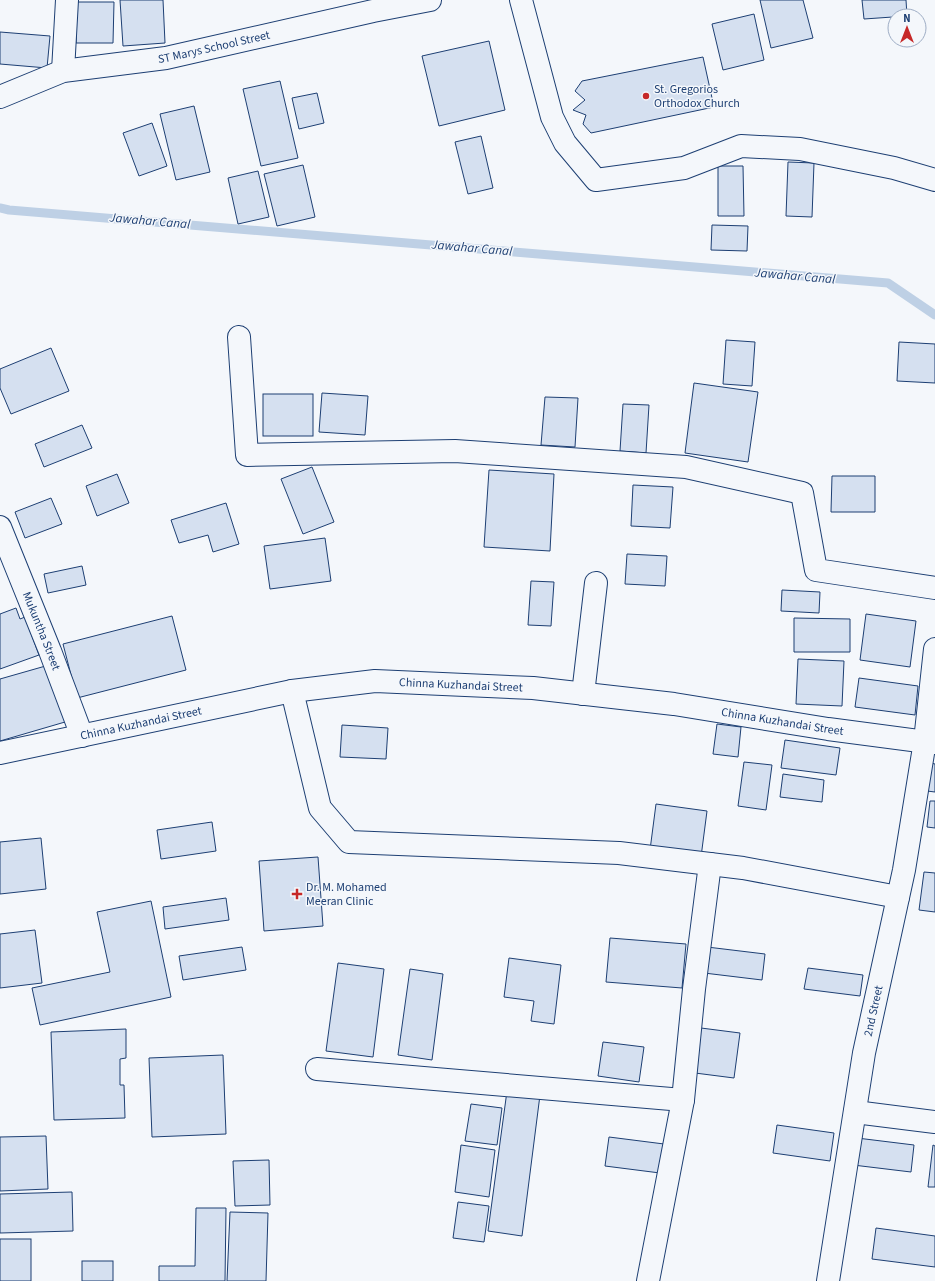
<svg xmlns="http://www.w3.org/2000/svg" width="935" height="1281" font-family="'Source Sans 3',sans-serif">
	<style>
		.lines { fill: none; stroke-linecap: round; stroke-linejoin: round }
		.stream { stroke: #bed0e5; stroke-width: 9 }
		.building { fill: #d5e0f0; stroke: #1d3f73 }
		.street-casing { stroke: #1d3f73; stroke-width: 24 }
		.street { stroke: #f4f7fb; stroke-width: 22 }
		.poi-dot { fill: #c62828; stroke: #f4f7fb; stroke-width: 1.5 }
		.labels { text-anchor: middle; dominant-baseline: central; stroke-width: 3; stroke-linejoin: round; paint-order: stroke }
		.street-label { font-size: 12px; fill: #1d3f73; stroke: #f4f7fb }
		.poi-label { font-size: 12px; fill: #1d3f73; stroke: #f4f7fb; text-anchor: start }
		.water-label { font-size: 13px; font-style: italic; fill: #1d3f73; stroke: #f4f7fb }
	</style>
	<rect width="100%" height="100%" fill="#f4f7fb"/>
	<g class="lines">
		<path class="stream" d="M0 208 9 210 888 283 935 315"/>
	</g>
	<g class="building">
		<path d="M120 0H163L165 43 123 46Z"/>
		<path d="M760 0H803L813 38 771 48Z"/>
		<path d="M862 0H906L907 16 864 19Z"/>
		<path d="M77 2H114L113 43H76Z"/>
		<path d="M754 14 764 60 723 70 712 24Z"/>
		<path d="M0 32 50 36 47 68 0 64Z"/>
		<path d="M489 41 505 110 439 126 422 56Z"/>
		<path d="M703 57 714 107 591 133 583 124 586 115 573 110 585 100 575 91 582 81Z"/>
		<path d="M280 81 298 158 261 166 243 89Z"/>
		<path d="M317 93 324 123 299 129 292 98Z"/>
		<path d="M194 106 210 172 176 180 160 114Z"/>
		<path d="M152 123 167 166 139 176 123 133Z"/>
		<path d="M481 136 493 188 468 194 455 142Z"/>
		<path d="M788 162 814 163 812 217 786 216Z"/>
		<path d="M303 165 315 217 277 226 264 174Z"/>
		<path d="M718 166H743L744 216H718Z"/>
		<path d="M258 171 269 217 238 224 228 178Z"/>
		<path d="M712 225 748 226 747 251 711 250Z"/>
		<path d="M726 340 755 342 752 386 723 384Z"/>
		<path d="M899 342 935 344V383L897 381Z"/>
		<path d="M51 348 69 391 11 414 0 388V369Z"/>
		<path d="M694 383 758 392 748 462 685 453Z"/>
		<path d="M322 393 368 396 365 435 319 432Z"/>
		<rect x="263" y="394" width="50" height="42"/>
		<path d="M545 397 578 398 575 447 541 445Z"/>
		<path d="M623 404 649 405 646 453 620 451Z"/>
		<path d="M82 425 92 448 44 467 35 444Z"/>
		<path d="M312 467 334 522 303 534 281 479Z"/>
		<path d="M489 470 554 474 550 551 484 547Z"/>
		<path d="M117 474 129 503 97 516 86 486Z"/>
		<path d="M832 476H875V512H831Z"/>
		<path d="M633 485 673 487 670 528 631 526Z"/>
		<path d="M51 498 62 524 25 538 15 512Z"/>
		<path d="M226 503 239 544 213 552 208 535 179 543 171 520Z"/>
		<path d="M325 538 331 581 270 589 264 546Z"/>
		<path d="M627 554 667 556 665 586 625 584Z"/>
		<path d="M82 566 86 585 48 593 44 574Z"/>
		<path d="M531 581 554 582 551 626 528 625Z"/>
		<path d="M782 590 820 592 819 613 781 611Z"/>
		<path d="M16 608 20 619 25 617 39 655 0 669V614Z"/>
		<path d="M866 614 916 621 910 667 860 660Z"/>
		<path d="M172 616 186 670 77 698 63 644Z"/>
		<path d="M794 618 850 619V652H794Z"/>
		<path d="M798 659 844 661 842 706 796 704Z"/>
		<path d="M49 665 65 722 0 741V679Z"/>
		<path d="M859 678 918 686 915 715 855 707Z"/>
		<path d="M717 724 741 727 738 757 713 754Z"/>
		<path d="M342 725 388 728 386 759 340 757Z"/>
		<path d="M785 740 840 748 836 775 781 768Z"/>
		<path d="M744 762 772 765 766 810 738 806Z"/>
		<path d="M931 763 935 764V792L927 791Z"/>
		<path d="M783 774 824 780 822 802 780 797Z"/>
		<path d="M930 801H935V828L927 827Z"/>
		<path d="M656 804 707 811 701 857 650 850Z"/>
		<path d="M212 822 216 851 161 859 157 830Z"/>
		<path d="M41 838 46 889 0 894V842Z"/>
		<path d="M318 857 323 926 264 931 259 861Z"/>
		<path d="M924 872 935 873V912L919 910Z"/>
		<path d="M226 898 229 920 165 929 163 907Z"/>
		<path d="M151 901 171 997 40 1025 32 988 110 972 97 912Z"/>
		<path d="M35 930 42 983 0 988V934Z"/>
		<path d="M610 938 686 944 682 988 606 982Z"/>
		<path d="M242 947 246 970 183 980 179 956Z"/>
		<path d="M707 947 765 954 762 980 704 973Z"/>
		<path d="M509 958 561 965 554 1024 531 1021 534 1001 504 997Z"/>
		<path d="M338 963 384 969 373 1057 326 1051Z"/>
		<path d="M808 968 863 975 860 996 804 989Z"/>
		<path d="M410 969 443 974 432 1060 398 1055Z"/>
		<path d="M701 1028 740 1033 734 1078 695 1073Z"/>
		<path d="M126 1029V1058L120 1059V1085H124L125 1118 54 1120 51 1032Z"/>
		<path d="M603 1042 644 1047 639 1082 598 1076Z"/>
		<path d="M223 1055 226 1134 152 1137 149 1058Z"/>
		<path d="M507 1091 540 1095 522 1236 488 1231Z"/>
		<path d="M471 1104 502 1108 497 1145 465 1141Z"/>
		<path d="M777 1125 834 1133 830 1161 773 1153Z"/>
		<path d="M46 1136 48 1189 0 1191V1137Z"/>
		<path d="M609 1137 664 1144 660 1173 605 1166Z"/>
		<path d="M857 1138 914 1145 911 1172 853 1165Z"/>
		<path d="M461 1145 495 1150 489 1197 455 1192Z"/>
		<path d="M933 1145 935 1146V1187H928Z"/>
		<path d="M269 1160 270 1205 235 1206 233 1161Z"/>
		<path d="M72 1192 73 1231 0 1233V1194Z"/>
		<path d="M458 1202 489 1206 484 1242 453 1238Z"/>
		<path d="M196 1208H226L225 1281H159V1266H195Z"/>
		<path d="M230 1212 268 1213 266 1281H227Z"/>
		<path d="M876 1228 935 1236V1267L872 1259Z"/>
		<rect x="0" y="1239" width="31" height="42"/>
		<rect x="82" y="1261" width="31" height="20"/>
	</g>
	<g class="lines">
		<defs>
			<g id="street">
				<path d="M521 0 552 117 565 143 596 180 684 168 741 146 800 149 894 168 935 180"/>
				<path d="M63 71 67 0"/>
				<path id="s1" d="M0 97 63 71 166 58 373 11 430 0"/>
				<path d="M239 337 247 455 455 451 686 467 802 493 816 570 935 588"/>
				<path id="s2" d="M0 527 50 651 82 736"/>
				<path d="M292 691 320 808 349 842 619 853 743 868 898 897"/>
				<path d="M583 694 596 583"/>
				<path id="s3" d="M0 753 292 691 375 681 533 688 674 704 828 729 935 743"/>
				<path d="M317 1069 683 1100"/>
				<path d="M855 1112 935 1122"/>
				<path d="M648 1281 683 1100 694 989 710 864"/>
				<path id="s4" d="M828 1281 864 1053 904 870 925 741 935 649"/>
			</g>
		</defs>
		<use href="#street" class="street-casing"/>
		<use href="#street" class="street"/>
	</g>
	<g class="poi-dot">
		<circle cx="646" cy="96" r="4"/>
		<path d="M295 888h4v4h4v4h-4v4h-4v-4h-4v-4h4z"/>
	</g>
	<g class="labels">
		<g class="street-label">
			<text stroke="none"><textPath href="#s1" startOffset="221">ST Marys School Street</textPath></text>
			<text stroke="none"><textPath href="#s2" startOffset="112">Mukuntha Street</textPath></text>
			<text stroke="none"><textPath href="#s3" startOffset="468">Chinna Kuzhandai Street</textPath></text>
			<text stroke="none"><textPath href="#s3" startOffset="792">Chinna Kuzhandai Street</textPath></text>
			<text stroke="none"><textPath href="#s3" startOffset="144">Chinna Kuzhandai Street</textPath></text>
			<text stroke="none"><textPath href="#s4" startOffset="274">2nd Street</textPath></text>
		</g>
		<g class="poi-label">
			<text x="654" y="89">St. Gregorios<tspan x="654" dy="14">Orthodox Church</tspan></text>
			<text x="306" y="887">Dr. M. Mohamed<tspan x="306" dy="14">Meeran Clinic</tspan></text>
		</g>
		<g class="water-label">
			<text transform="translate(150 221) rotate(5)">Jawahar Canal</text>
			<text transform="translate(472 248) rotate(5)">Jawahar Canal</text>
			<text transform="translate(795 276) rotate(5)">Jawahar Canal</text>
		</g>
	</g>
	<g transform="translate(907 28)"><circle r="19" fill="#f4f7fb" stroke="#9eadc5"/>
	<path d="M0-3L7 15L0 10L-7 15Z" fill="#c62828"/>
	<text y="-6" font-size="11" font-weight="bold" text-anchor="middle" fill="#1d3f73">N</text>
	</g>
</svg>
